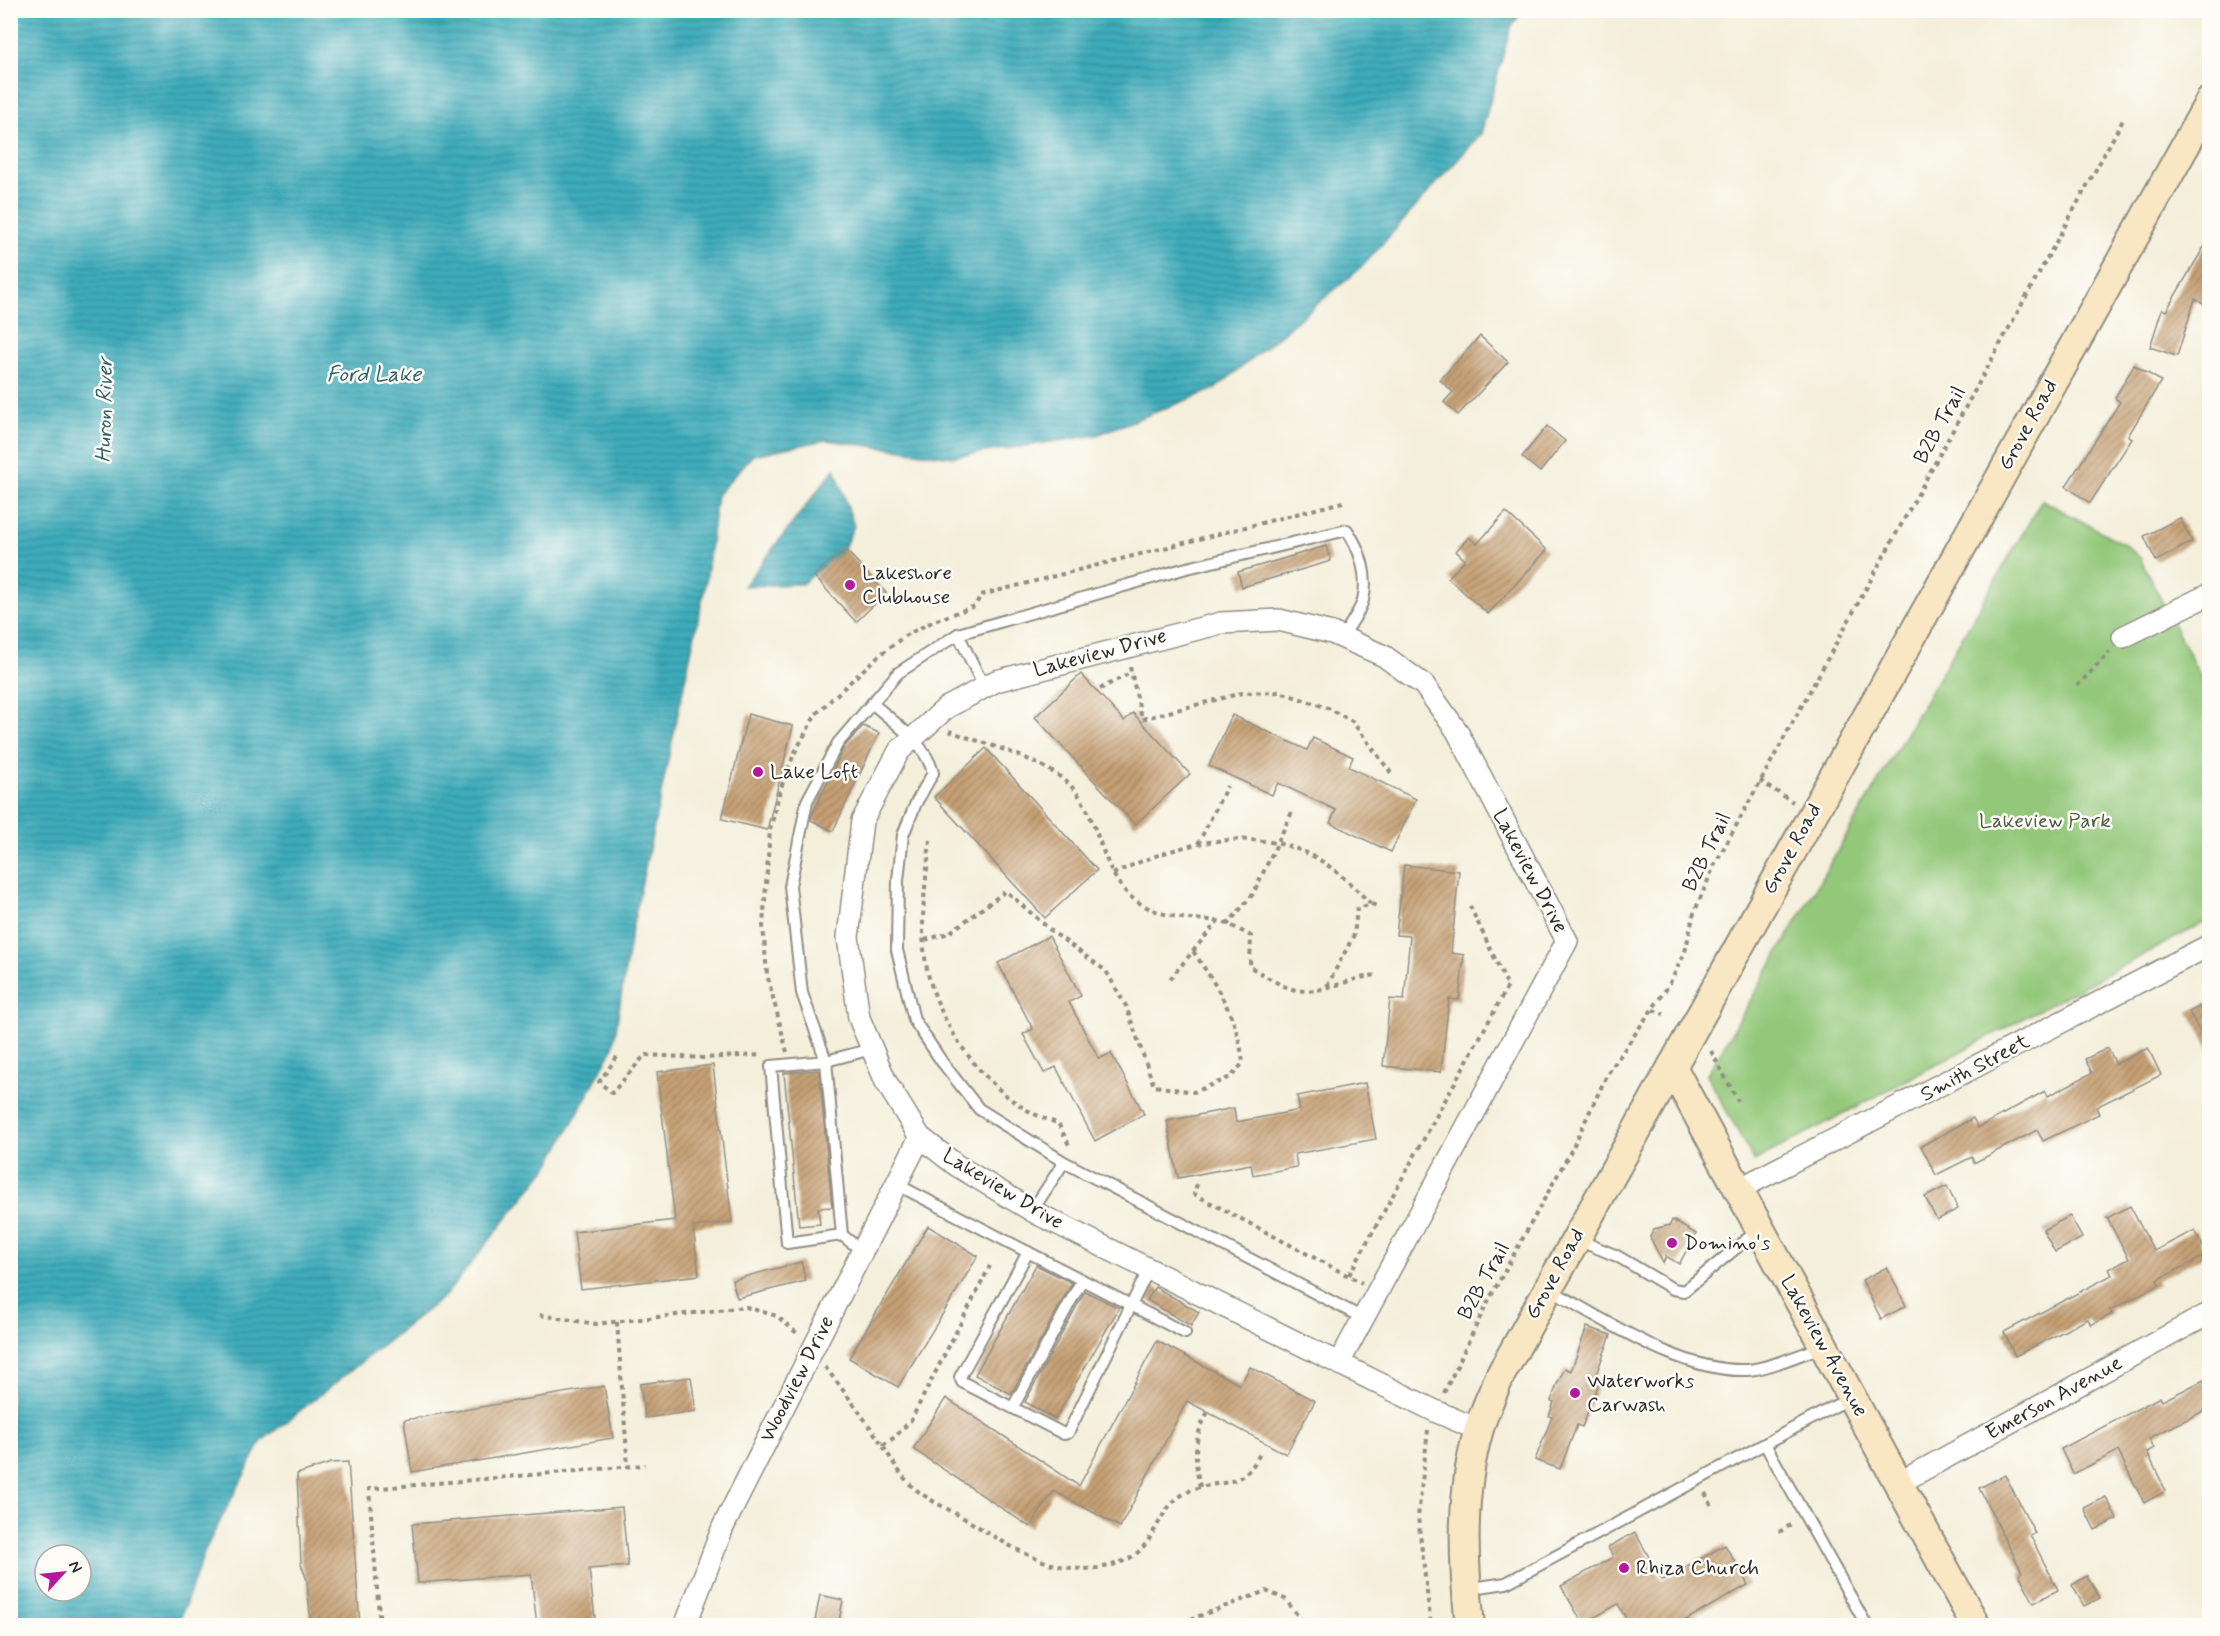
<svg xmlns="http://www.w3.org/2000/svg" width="2220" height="1636" font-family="Mynerve,sans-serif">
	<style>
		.green { fill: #93c779; stroke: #5f7952; stroke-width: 1.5 }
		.water { fill: url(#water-rules); stroke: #346c73; stroke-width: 1.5; fill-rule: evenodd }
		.building { fill: url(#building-hatch) }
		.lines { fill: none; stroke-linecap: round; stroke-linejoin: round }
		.lane-casing { stroke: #908d83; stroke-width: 14 }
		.street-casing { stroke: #908d83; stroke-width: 24 }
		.secondary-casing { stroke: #908d83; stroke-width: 32 }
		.path { stroke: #908d83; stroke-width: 4; stroke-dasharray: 4.5 4.5; stroke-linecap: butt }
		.lane { stroke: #fff; stroke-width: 10 }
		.street { stroke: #fff; stroke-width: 21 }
		.secondary { stroke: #f9e7c3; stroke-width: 28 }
		.poi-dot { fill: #b5179e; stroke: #fdfcf7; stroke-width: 2 }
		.labels { text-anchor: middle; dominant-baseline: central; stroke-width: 5; stroke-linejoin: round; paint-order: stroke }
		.street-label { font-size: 21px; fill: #2b2b2b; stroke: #fdfcf7 }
		.poi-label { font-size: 21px; fill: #2b2b2b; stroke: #fdfcf7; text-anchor: start }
		.park-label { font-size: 21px; fill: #4a5a42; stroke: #fdfcf7 }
		.water-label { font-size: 22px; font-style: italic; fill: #335f65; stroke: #fdfcf7 }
	</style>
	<defs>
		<pattern id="water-rules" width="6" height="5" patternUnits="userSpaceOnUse" patternTransform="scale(1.5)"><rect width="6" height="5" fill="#3eacbb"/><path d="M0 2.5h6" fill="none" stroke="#348c98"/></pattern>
		<pattern id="building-hatch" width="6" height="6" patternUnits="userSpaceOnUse" patternTransform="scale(1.5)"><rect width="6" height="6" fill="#c6a075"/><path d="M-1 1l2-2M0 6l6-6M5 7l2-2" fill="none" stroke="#a18360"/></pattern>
	</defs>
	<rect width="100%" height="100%" fill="#fdfcf7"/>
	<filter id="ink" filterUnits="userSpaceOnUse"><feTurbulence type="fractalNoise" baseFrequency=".0167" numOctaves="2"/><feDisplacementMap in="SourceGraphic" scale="12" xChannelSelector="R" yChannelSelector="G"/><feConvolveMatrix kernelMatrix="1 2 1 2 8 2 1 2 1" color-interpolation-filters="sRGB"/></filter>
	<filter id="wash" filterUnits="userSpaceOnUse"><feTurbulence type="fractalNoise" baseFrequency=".008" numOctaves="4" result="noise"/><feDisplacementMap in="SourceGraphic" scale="24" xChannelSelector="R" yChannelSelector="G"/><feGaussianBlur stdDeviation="1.35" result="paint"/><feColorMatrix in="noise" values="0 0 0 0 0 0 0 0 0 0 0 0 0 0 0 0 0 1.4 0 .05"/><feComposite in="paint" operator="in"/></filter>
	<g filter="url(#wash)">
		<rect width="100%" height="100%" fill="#f4efdb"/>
		<path class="green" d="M2042 500 2126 545 2140 558 2209 694V920L1754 1161 1707 1075Z"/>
		<g class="water">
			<path d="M11 10 1523 11 1511 27 1481 134 1361 268 1215 389 1097 435 952 457 826 440 753 455 717 495 706 582 631 934 613 1048 550 1164 446 1295 262 1441 206 1548 178 1625H11ZM45 1555H81V1591H45Z"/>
			<path d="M835 468 854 526 844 548 802 584 744 586Z"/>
		</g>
		<g id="blocks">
			<g class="building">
				<path d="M2210 237V308L2195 299 2177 356 2150 347 2162 309 2166 311Z"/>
				<path d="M1480 336 1508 362 1458 415 1444 402 1453 392 1440 380Z"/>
				<path d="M2134 365 2161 381 2128 436 2132 439 2090 503 2066 486 2120 402 2115 398Z"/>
				<path d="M1547 426 1565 441 1540 472 1522 457Z"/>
				<path d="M1506 512 1547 550 1488 614 1448 578 1465 560 1456 551 1469 537 1477 544Z"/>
				<path d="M2180 518 2192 542 2156 561 2144 536Z"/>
				<path d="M1326 546 1331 561 1242 587 1238 572Z"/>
				<path d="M844 548 886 593 856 622 814 576Z"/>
				<path d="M1081 674 1124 721 1133 713 1190 774 1135 825 1035 717Z"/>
				<path d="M748 714 793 726 767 830 722 819Z"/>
				<path d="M1232 715 1307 750 1313 738 1353 757 1349 767 1416 799 1391 852 1330 823 1336 810 1278 783 1272 795 1209 766Z"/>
				<path d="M863 726 879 733 833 831 811 820 812 815 844 747Z"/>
				<path d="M986 748 1097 870 1045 918 934 797Z"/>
				<path d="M1404 865 1459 871 1451 953 1464 955 1459 1000 1449 999 1441 1072 1383 1066 1390 999 1404 1000 1410 936 1396 935Z"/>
				<path d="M1049 936 1081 996 1069 1002 1099 1059 1111 1053 1144 1114 1095 1141 1056 1067 1044 1073 1023 1034 1033 1029 998 963Z"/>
				<path d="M2210 1001V1050L2189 1012Z"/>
				<path d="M2108 1048 2116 1064 2148 1048 2161 1075 2096 1107 2099 1114 2043 1141 2037 1130 1974 1163 1972 1157 1936 1175 1921 1146 1973 1118 1978 1128 2045 1091 2048 1096 2092 1073 2085 1059Z"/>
				<path d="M713 1065 732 1222 693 1227 699 1275 581 1289 574 1232 675 1220 657 1072Z"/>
				<path d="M819 1070 832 1207 818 1208 820 1224 799 1226 784 1073Z"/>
				<path d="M1365 1083 1376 1139 1295 1154 1297 1167 1253 1175 1251 1164 1178 1178 1167 1121 1234 1108 1236 1122 1300 1110 1297 1096Z"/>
				<path d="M1947 1186 1958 1209 1937 1220 1925 1197Z"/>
				<path d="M2130 1206 2154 1251 2195 1230 2207 1255 2157 1280 2159 1285 2110 1310 2112 1314 2091 1325 2088 1319 2015 1356 2004 1332 2112 1275 2109 1269 2129 1259 2107 1218Z"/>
				<path d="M2070 1216 2082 1238 2055 1252 2043 1230Z"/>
				<path d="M1672 1220 1696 1234 1679 1264 1666 1256 1663 1263 1650 1237 1654 1229 1670 1225Z"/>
				<path d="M928 1226 978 1256 898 1387 849 1358Z"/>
				<path d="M801 1262 806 1281 737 1298 732 1280Z"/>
				<path d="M1036 1265 1072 1283 1011 1394 975 1375Z"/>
				<path d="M1887 1267 1906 1306 1881 1319 1862 1280Z"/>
				<path d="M1155 1287 1199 1312 1191 1326 1147 1300Z"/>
				<path d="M1085 1291 1119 1308 1055 1419 1025 1402Z"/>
				<path d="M1587 1327 1611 1335 1595 1377 1601 1378 1582 1427 1577 1425 1560 1469 1535 1460 1552 1417 1549 1416 1554 1402 1551 1401 1557 1384 1565 1368 1571 1371Z"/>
				<path d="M1157 1341 1240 1385 1250 1367 1315 1401 1286 1454 1187 1401 1120 1527 1054 1491 1030 1527 913 1449 946 1398 1079 1486Z"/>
				<path d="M691 1377 696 1411 645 1418 640 1384Z"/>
				<path d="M2210 1377V1408L2149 1438 2154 1448 2147 1452 2166 1491 2144 1503 2118 1451 2073 1474 2061 1449 2160 1397 2162 1401Z"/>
				<path d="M604 1386 613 1438 412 1472 404 1420Z"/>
				<path d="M348 1462 360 1626H311L307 1580 301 1564 297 1474 331 1463Z"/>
				<path d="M2005 1475 2035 1533 2030 1535 2058 1590 2034 1603 2019 1574 2022 1572 1979 1488Z"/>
				<path d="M2106 1497 2117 1519 2095 1530 2084 1508Z"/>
				<path d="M622 1507 628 1566 589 1569 596 1626H537L531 1574 418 1583 412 1524Z"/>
				<path d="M1635 1532 1662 1580 1725 1545 1748 1585 1675 1626H1630L1618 1604 1583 1624 1561 1586 1613 1557 1608 1547Z"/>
				<path d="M2087 1576 2100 1598 2084 1606 2072 1585Z"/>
				<path d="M820 1595 843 1600 838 1626H814Z"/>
			</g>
		</g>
	</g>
	<g filter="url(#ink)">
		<use href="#blocks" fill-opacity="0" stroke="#908d83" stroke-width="1.5"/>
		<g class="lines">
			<defs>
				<g id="lane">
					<path d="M958 634 984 687"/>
					<path d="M872 703C894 723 926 743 933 773L916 803 903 835 898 880 897 950 914 1020 942 1062 979 1109 1064 1162 1363 1318"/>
					<path d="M896 1184 1185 1333"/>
					<path d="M1032 1211 1064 1162"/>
					<path d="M842 1235 787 1243 771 1066 826 1061 802 993 790 886 807 801 838 743 898 673 958 634 1183 569 1347 530C1360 549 1369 576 1363 600 1360 612 1349 626 1342 638"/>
					<path d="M1578 1240 1617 1256 1673 1289 1684 1291 1758 1230"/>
					<path d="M862 1251 842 1235 826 1061 872 1049"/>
					<path d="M1028 1252 960 1377 962 1382 1064 1434 1068 1433 1149 1269"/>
					<path d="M1550 1290C1606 1320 1682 1373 1747 1370 1768 1369 1801 1354 1822 1347"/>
					<path d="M1013 1407 1082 1280"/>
					<path d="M1765 1444 1867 1626"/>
					<path d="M1466 1589 1506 1583 1850 1398"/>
				</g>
				<g id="street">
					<path d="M2123 637 2210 594"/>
					<path d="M1739 1189 2210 945"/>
					<path d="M1339 1363 1567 941 1457 731 1424 685 1384 656 1332 633 1279 620 1221 623 996 681 946 708 899 751 862 821 848 937 859 1018 886 1082 920 1137 956 1165 1036 1213 1435 1411 1479 1430"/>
					<path d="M1899 1483 2210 1313"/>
					<path d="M685 1626 723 1527 920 1137"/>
				</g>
				<g id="secondary">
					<path d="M1672 1067 1976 1626"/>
					<path d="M1470 1626C1463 1561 1460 1493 1479 1429 1484 1411 1493 1392 1501 1374L2210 101"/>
				</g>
			</defs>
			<use href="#lane" class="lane-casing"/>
			<use href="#street" class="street-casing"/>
			<use href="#secondary" class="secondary-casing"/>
			<g class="path">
				<path d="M1130 667 1142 719 1242 693 1280 692 1328 708 1352 721 1391 773"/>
				<path d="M2077 686 2110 652"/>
				<path d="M1100 689 1132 672"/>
				<path d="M949 731C985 744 1043 759 1070 785 1102 817 1099 877 1138 902 1152 912 1173 917 1190 919 1200 920 1212 919 1222 922 1232 925 1241 931 1251 936L1250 967C1263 974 1278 985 1292 989 1320 997 1351 976 1379 975"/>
				<path d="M1760 781 1793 802"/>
				<path d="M930 840C926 881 919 923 926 964 937 1027 995 1107 1058 1123L1070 1147"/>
				<path d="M1198 844 1227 786"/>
				<path d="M1113 874C1169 847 1236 827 1297 849 1326 859 1350 883 1371 904"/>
				<path d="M1227 925 1253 894 1293 810"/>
				<path d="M925 940 949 933 1006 891 1054 933 1106 971 1126 1006 1154 1086 1194 1092 1231 1077 1243 1063C1238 1018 1218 988 1193 951"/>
				<path d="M1170 979 1217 922"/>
				<path d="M1327 986 1354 935 1357 909 1371 904 1378 906"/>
				<path d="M1653 1010 1664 1014"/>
				<path d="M1711 1051 1738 1101"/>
				<path d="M787 1052 767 974 763 926 770 830 780 790 794 754 816 714 877 657 906 635 934 621 975 606 981 595 1347 501"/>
				<path d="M617 1057 599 1082 612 1093 645 1055 703 1058 761 1055"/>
				<path d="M1197 1184 1194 1194 1362 1283"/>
				<path d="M1349 1275 1508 986 1469 904"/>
				<path d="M540 1315 596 1324 746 1307 777 1316 798 1334"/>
				<path d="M617 1322 628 1467"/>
				<path d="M825 1367C844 1391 862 1415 879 1440 890 1456 899 1475 914 1488 931 1502 953 1511 972 1523 1019 1552 1070 1586 1128 1559 1154 1546 1157 1513 1179 1497 1213 1473 1240 1498 1261 1451"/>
				<path d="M1444 1393 1485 1307 1573 1147 1608 1073 1669 985 1685 952 1694 913 1714 866 2123 120"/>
				<path d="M1428 1430 1418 1517 1431 1626"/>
				<path d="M883 1445 895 1437 911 1420 990 1266"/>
				<path d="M1200 1487C1194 1460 1193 1437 1208 1412"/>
				<path d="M1705 1493 1713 1508"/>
				<path d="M1779 1532 1794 1523"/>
				<path d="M380 1626 369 1489 645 1465"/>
				<path d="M1173 1626 1266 1591 1285 1599 1306 1626"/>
			</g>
			<use href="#lane" class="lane"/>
			<use href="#street" class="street"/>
			<use href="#secondary" class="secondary"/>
		</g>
	</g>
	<g class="poi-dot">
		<circle cx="850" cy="585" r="6"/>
		<circle cx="758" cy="772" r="6"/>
		<circle cx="1672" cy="1243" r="6"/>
		<circle cx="1575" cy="1393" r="6"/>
		<circle cx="1624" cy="1568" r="6"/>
	</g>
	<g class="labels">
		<g class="street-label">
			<text transform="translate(1940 425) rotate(-61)">B2B Trail</text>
			<text transform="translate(2028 425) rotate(-61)">Grove Road</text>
			<text transform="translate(1100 653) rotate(-15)">Lakeview Drive</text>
			<text transform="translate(1792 849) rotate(-61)">Grove Road</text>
			<text transform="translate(1707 852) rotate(-64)">B2B Trail</text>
			<text transform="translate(1530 871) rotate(62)">Lakeview Drive</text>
			<text transform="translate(1975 1068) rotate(-28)">Smith Street</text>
			<text transform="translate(1003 1189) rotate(31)">Lakeview Drive</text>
			<text transform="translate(1555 1274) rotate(-61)">Grove Road</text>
			<text transform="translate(1484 1281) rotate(-61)">B2B Trail</text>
			<text transform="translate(1824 1346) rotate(61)">Lakeview Avenue</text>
			<text transform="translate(797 1379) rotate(-63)">Woodview Drive</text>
			<text transform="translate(2054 1398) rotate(-29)">Emerson Avenue</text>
		</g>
		<g class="poi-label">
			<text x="862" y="573">Lakeshore<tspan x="862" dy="24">Clubhouse</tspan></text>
			<text x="770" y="772">Lake Loft</text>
			<text x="1684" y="1243">Domino's</text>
			<text x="1587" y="1381">Waterworks<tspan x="1587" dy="24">Carwash</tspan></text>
			<text x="1636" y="1568">Rhiza Church</text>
		</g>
		<g class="park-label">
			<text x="2045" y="821">Lakeview Park</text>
		</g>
		<g class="water-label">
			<text x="374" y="375">Ford Lake</text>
			<text transform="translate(105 410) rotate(-89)">Huron River</text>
		</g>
	</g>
	<rect width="2220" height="1636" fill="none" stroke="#fdfcf7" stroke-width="36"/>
	<g transform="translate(63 1573) rotate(63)"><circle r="28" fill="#fdfcf7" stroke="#a9a8a5" stroke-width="1.5"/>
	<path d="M0-4.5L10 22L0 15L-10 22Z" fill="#b5179e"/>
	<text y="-9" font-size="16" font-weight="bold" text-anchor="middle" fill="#2b2b2b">N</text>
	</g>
</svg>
